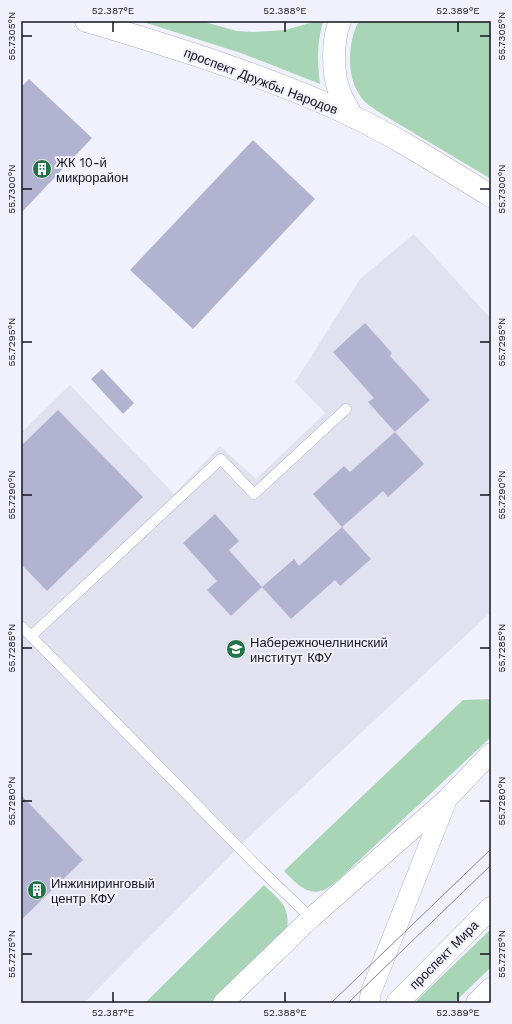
<svg xmlns="http://www.w3.org/2000/svg" width="512" height="1024" font-family="'Work Sans',sans-serif">
	<style>
		.built { fill: #e1e1f0 }
		.green { fill: #a7d5b5 }
		.building { fill: #b2b3d0 }
		.lines { fill: none; stroke-linecap: round; stroke-linejoin: round }
		.lane-casing { stroke: #adaeca; stroke-width: 11 }
		.street-casing { stroke: #adaeca; stroke-width: 21 }
		.secondary-casing { stroke: #adaeca; stroke-width: 23 }
		.primary-casing { stroke: #adaeca; stroke-width: 23 }
		.lane { stroke: #fff; stroke-width: 10 }
		.street { stroke: #fff; stroke-width: 20 }
		.secondary { stroke: #fff; stroke-width: 22 }
		.primary { stroke: #fff; stroke-width: 22 }
		.tram { stroke: #888893; stroke-width: 1 }
		.ticks { fill: none; stroke: #15151f; stroke-width: 1.5 }
		.labels { text-anchor: middle; dominant-baseline: central; stroke-width: 4; stroke-linejoin: round; paint-order: stroke }
		.street-label { font-size: 13px; fill: #15151f; stroke: #f1f1fd }
		.poi-label { font-size: 13px; fill: #15151f; stroke: #f1f1fd; text-anchor: start }
		.neatline { fill: none; stroke: #15151f; stroke-width: 1.5 }
		.ticks-label { font-size: 10px; text-anchor: middle; fill: #15151f }
	</style>
	<rect width="100%" height="100%" fill="#f1f1fd"/>
	<path class="built" d="M414 234 491 319V612L250 836 84 1003H21V433L70 385 174 494 220 446 256 479 325 413 295 382 360 279Z"/>
	<g class="green">
		<path d="M140 21H201L237 31 253 32 285 30 317 21H323C317 45 317 59 320 84L241 53Z"/>
		<path d="M359 21H491V179L382 114C374 109 364 103 359 94 346 74 348 41 359 21Z"/>
		<path d="M491 699V737L337 881C333 884 328 888 324 890 307 897 295 882 284 871L463 700Z"/>
		<path d="M264 885C280 901 290 905 287 929L211 1003H145Z"/>
		<path d="M491 929V967L454 1003H414Z"/>
	</g>
	<g class="building">
		<path d="M29 79 92 138 21 213V87Z"/>
		<path d="M253 140 315 199 193 329 130 270Z"/>
		<path d="M365 323 392 353 390 356 430 400 395 432 368 402 374 398 333 352Z"/>
		<path d="M102 369 134 403 123 414 91 379Z"/>
		<path d="M58 410 143 497 47 591 21 564V446Z"/>
		<path d="M395 432 424 464 388 497 383 491 342 527 313 494 344 466 350 472Z"/>
		<path d="M215 514 239 541 229 550 262 587 231 616 207 590 217 581 183 543Z"/>
		<path d="M342 527 371 559 340 586 335 580 291 619 262 587 294 559 299 566Z"/>
		<path d="M21 795 83 860 21 920Z"/>
	</g>
	<g class="lines">
		<defs>
			<g id="lane">
				<path d="M21 626 256 865 311 918"/>
				<path d="M31 636 221 459 254 494 346 409"/>
			</g>
			<g id="street">
				<path d="M223 1003 311 918 447 799"/>
				<path d="M369 1003 371 992 447 799 491 753"/>
			</g>
			<g id="secondary">
				<path d="M86 21C122 31 158 43 193 54 247 72 301 91 352 116 400 139 445 168 491 196"/>
				<path d="M340 21C332 40 332 74 340 93 343 101 348 108 352 116"/>
			</g>
			<g id="primary">
				<path d="M397 1003 491 908"/>
				<path d="M477 1003 491 989"/>
			</g>
		</defs>
		<use href="#lane" class="lane-casing"/>
		<use href="#street" class="street-casing"/>
		<use href="#secondary" class="secondary-casing"/>
		<use href="#primary" class="primary-casing"/>
		<use href="#lane" class="lane"/>
		<use href="#street" class="street"/>
		<use href="#secondary" class="secondary"/>
		<use href="#primary" class="primary"/>
		<g class="tram">
			<path d="M331 1003 491 849"/>
			<path d="M348 1003 491 865"/>
		</g>
	</g>
	<path class="ticks" d="M113 22V32M285 22V32M458 22V32M22 36H32M480 36H490M22 189H32M480 189H490M22 342H32M480 342H490M22 495H32M480 495H490M22 648H32M480 648H490M22 801H32M480 801H490M22 954H32M480 954H490M113 992V1002M285 992V1002M458 992V1002"/>
	<defs>
		<symbol id="building-disc" viewBox="-11 -11 22 22"><circle r="9.5" fill="#227446" stroke="#f1f1fd"/><path d="M-4-6H4V6H1V3H-1V6H-4ZM-2.5-4.3h1.7v1.8h-1.7ZM.8-4.3h1.7v1.8H.8ZM-2.5-1h1.7V.8h-1.7ZM.8-1h1.7V.8H.8Z" fill="#fff"/></symbol>
		<symbol id="university-disc" viewBox="-11 -11 22 22"><circle r="9.5" fill="#227446" stroke="#f1f1fd"/><path d="M0-5L7-2L0 1L-7-2ZM-4 1L0 2.5L4 1V4Q0 6-4 4Z" fill="#fff"/></symbol>
	</defs>
	<g fill-rule="evenodd">
		<use href="#building-disc" x="31" y="158" width="22" height="22"/>
		<use href="#university-disc" x="225" y="638" width="22" height="22"/>
		<use href="#building-disc" x="26" y="879" width="22" height="22"/>
	</g>
	<g class="labels">
		<g class="street-label">
			<text transform="translate(261 81) rotate(21)">проспект Дружбы Народов</text>
			<text transform="translate(444 955) rotate(-45)">проспект Мира</text>
		</g>
		<g class="poi-label">
			<text x="56" y="162">ЖК 10-й<tspan x="56" dy="15">микрорайон</tspan></text>
			<text x="250" y="642">Набережночелнинский<tspan x="250" dy="15">институт КФУ</tspan></text>
			<text x="51" y="883">Инжиниринговый<tspan x="51" dy="15">центр КФУ</tspan></text>
		</g>
	</g>
	<rect width="512" height="1024" fill="none" stroke="#f1f1fd" stroke-width="44"/>
	<rect x="22" y="22" width="468" height="980" class="neatline"/>
	<g class="ticks-label">
		<text x="113" y="14">52.387°E</text>
		<text x="285" y="14">52.388°E</text>
		<text x="458" y="14">52.389°E</text>
		<text transform="translate(11 36) rotate(-90)" y="4">55.7305°N</text>
		<text transform="translate(501 36) rotate(-90)" y="4">55.7305°N</text>
		<text transform="translate(11 189) rotate(-90)" y="4">55.7300°N</text>
		<text transform="translate(501 189) rotate(-90)" y="4">55.7300°N</text>
		<text transform="translate(11 342) rotate(-90)" y="4">55.7295°N</text>
		<text transform="translate(501 342) rotate(-90)" y="4">55.7295°N</text>
		<text transform="translate(11 495) rotate(-90)" y="4">55.7290°N</text>
		<text transform="translate(501 495) rotate(-90)" y="4">55.7290°N</text>
		<text transform="translate(11 648) rotate(-90)" y="4">55.7285°N</text>
		<text transform="translate(501 648) rotate(-90)" y="4">55.7285°N</text>
		<text transform="translate(11 801) rotate(-90)" y="4">55.7280°N</text>
		<text transform="translate(501 801) rotate(-90)" y="4">55.7280°N</text>
		<text transform="translate(11 954) rotate(-90)" y="4">55.7275°N</text>
		<text transform="translate(501 954) rotate(-90)" y="4">55.7275°N</text>
		<text x="113" y="1016">52.387°E</text>
		<text x="285" y="1016">52.388°E</text>
		<text x="458" y="1016">52.389°E</text>
	</g>
</svg>
